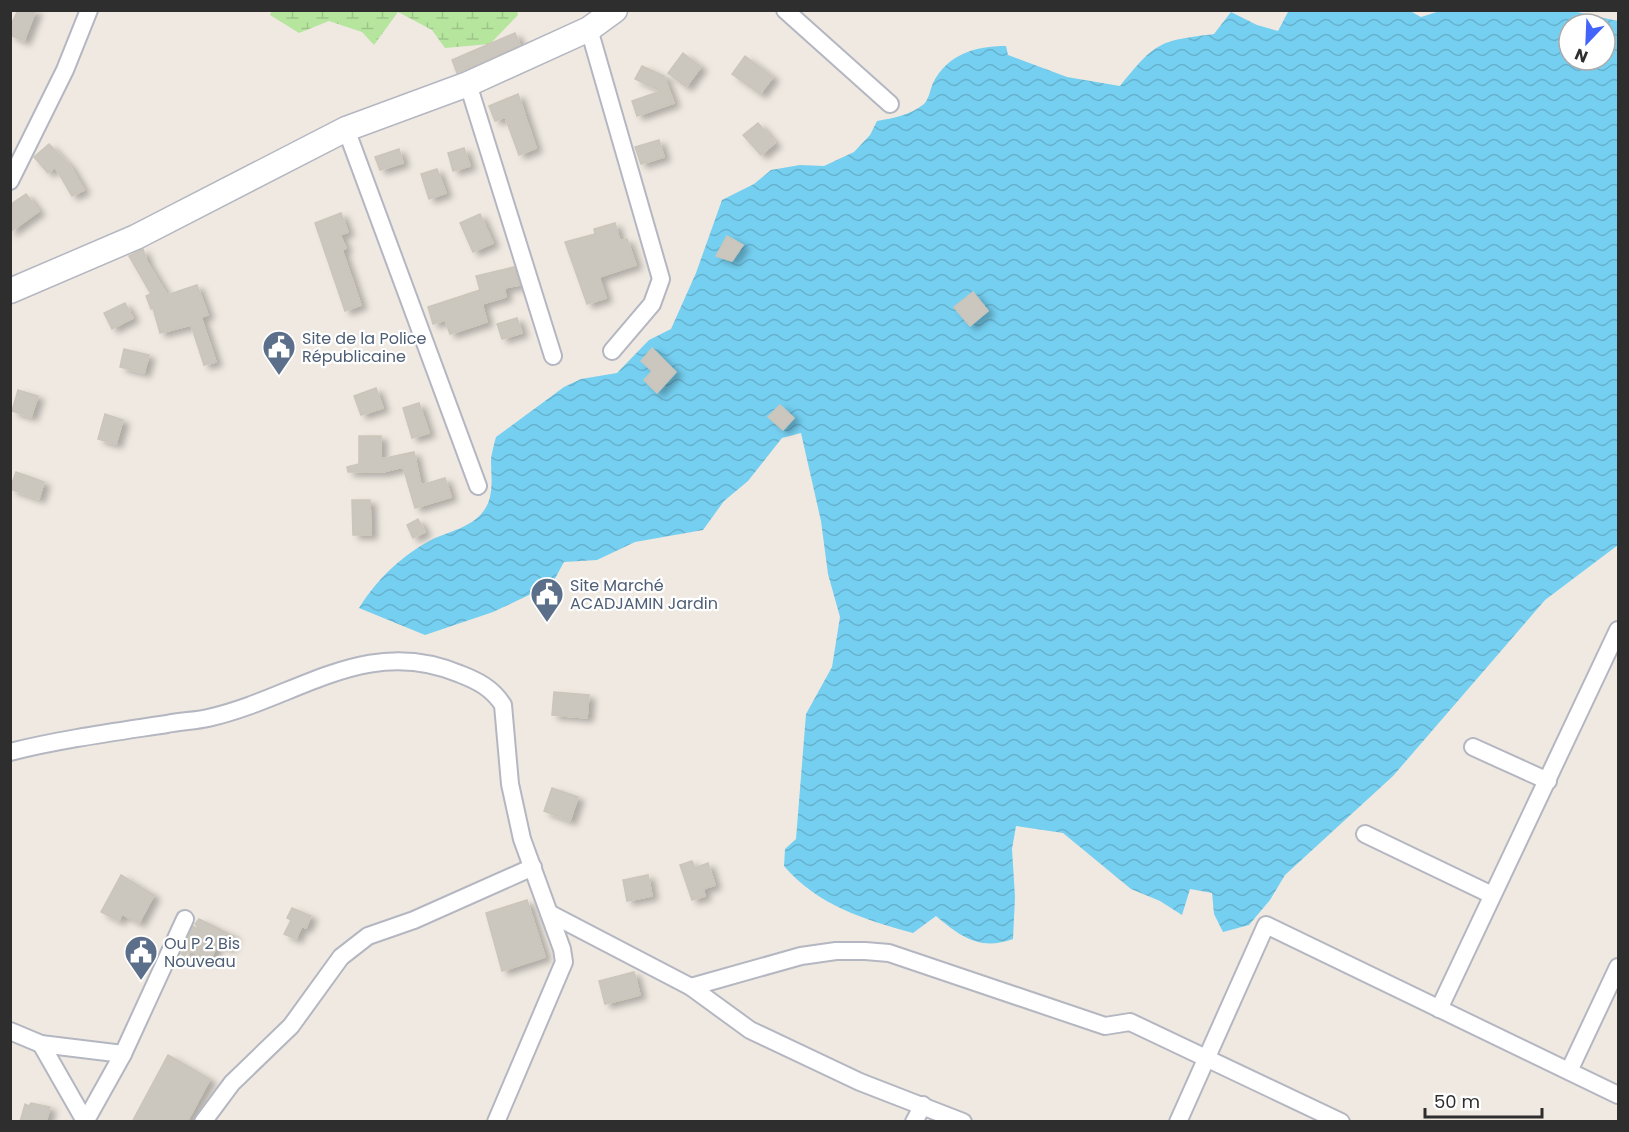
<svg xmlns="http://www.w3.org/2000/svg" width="1629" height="1132" font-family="Poppins,sans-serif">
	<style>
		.wetland { fill: url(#wetland-marsh) }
		.water { fill: url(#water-waves); fill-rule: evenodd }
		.building { fill: #cbc7bf; stroke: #cbc5ba; stroke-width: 1.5; filter: url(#shadow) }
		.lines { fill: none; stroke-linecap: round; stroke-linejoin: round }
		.street-casing { stroke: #b4b7c1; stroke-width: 20 }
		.secondary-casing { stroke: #b4b7c1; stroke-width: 27 }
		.street { stroke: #fff; stroke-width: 16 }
		.secondary { stroke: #fff; stroke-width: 24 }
		.labels { text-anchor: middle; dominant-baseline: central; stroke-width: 4.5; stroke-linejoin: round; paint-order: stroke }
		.service-label { font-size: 16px; fill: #4e5e75; stroke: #fff; text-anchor: start }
	</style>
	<defs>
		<pattern id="wetland-marsh" width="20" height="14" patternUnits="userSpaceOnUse" patternTransform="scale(1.5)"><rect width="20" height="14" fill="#b6e59e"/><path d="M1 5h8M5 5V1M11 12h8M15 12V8" fill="none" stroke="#9dc588"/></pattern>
		<pattern id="water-waves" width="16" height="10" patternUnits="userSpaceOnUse" patternTransform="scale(1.5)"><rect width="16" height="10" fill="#75cff0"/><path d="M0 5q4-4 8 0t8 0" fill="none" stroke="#66b2ce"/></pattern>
		<filter id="shadow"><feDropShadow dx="6" dy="4" stdDeviation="3" flood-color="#0004"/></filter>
	</defs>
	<rect width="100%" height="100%" fill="#efe9e1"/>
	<path class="wetland" d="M272 10H517L518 15 490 44 445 48 432 30 398 12 374 45 362 32 329 21 299 33 270 15Z"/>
	<path class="water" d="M1289 10 1410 11 1421 17 1440 11 1568 10 1618 21V545L1545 600 1393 776 1285 875 1270 900 1249 925 1223 932 1214 914 1212 893 1190 889 1182 915 1160 901 1131 889 1063 833 1016 826 1012 849 1015 897 1013 939C980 951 961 937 936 916L913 933C865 920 817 905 784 866L785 849 796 839 806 714 832 667 840 617 828 574 821 521 801 433 782 438 748 481 724 501 703 530 635 542 597 560 564 562 552 584 493 612 425 635 359 608C378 578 401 556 433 539 448 532 471 527 482 513 495 498 491 477 491 459 492 452 494 444 496 437L564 387 581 379 617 373 649 340 671 329 696 273 722 200 754 184 771 170 800 165 824 166 854 152 870 135 877 121C894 118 910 115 924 104 929 99 930 90 933 83 948 54 975 46 1006 46L1008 55 1067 77 1120 86C1156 42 1158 41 1214 34L1231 12 1257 25 1278 31ZM1569 24H1605V60H1569Z"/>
	<g class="building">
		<path d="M18 10H36L24 41 10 35V27Z"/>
		<path d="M515 33 520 45 457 73 452 60Z"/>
		<path d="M683 53 701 67 686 87 668 73Z"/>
		<path d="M745 56 773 77 760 94 732 74Z"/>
		<path d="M642 66 664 76 674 103 637 116 632 101 661 91 635 79Z"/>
		<path d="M518 94 536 148 519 155 505 117 495 121 489 106Z"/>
		<path d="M758 123 775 143 761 155 743 135Z"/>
		<path d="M659 140 664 157 641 164 635 147Z"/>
		<path d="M49 144 70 166 84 190 72 196 55 167 48 173 34 157Z"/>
		<path d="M464 148 470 166 453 171 448 153Z"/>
		<path d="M399 149 403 163 380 170 375 157Z"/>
		<path d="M437 169 446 193 429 199 421 174Z"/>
		<path d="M26 194 39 211 10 232V205Z"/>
		<path d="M341 213 348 232 340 235 346 248 342 250 361 305 345 311 315 223Z"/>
		<path d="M480 214 493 243 473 252 460 223Z"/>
		<path d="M615 223 620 241 627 239 636 265 599 277 606 298 587 304 565 242 595 234 594 229Z"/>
		<path d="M727 236 743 245 732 261 716 256Z"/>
		<path d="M143 249 147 262 167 295 197 285 208 315 201 317 216 362 204 365 191 325 160 333 153 308 151 309 146 296 151 294 129 256Z"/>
		<path d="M514 267 520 285 504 288 506 297 482 304 487 322 450 334 445 320 433 324 428 307 480 290 476 276Z"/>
		<path d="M973 292 988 311 970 326 954 307Z"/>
		<path d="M125 303 133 318 112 329 104 313Z"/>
		<path d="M517 318 522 333 502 339 497 324Z"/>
		<path d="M652 348 676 372 657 393 644 380 652 371 641 361Z"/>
		<path d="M124 349 149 355 144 373 120 367Z"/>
		<path d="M376 388 383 408 361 415 354 396Z"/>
		<path d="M18 390 38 396 31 417 12 411Z"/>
		<path d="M419 403 429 433 412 438 403 408Z"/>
		<path d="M780 405 794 418 783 430 768 417Z"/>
		<path d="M105 414 123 420 116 444 98 439Z"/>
		<path d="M359 436H381V459L414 452 421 485 445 478 451 497 415 508 403 467 383 472H348L347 467 359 464Z"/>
		<path d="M16 472 44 482 39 499 10 489Z"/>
		<path d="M352 500H370L371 535H353Z"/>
		<path d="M418 519 425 532 413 538 407 525Z"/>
		<path d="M554 692 589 695 587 718 552 715Z"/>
		<path d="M552 788 578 797 570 821 544 811Z"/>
		<path d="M692 861 695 868 708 863 715 885 703 889 705 896 692 900 680 865Z"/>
		<path d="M121 875 154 895 139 923 122 914 119 921 101 912Z"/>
		<path d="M648 875 652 896 627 901 623 880Z"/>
		<path d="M527 900 545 957 502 971 486 913Z"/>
		<path d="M292 908 311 916 306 928 302 926 296 939 284 934 291 920 287 918Z"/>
		<path d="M199 919 234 936 228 949 219 942 210 960 189 950 185 956 181 954 193 926 201 931 195 924Z"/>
		<path d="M634 972 640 995 605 1004 599 981Z"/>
		<path d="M168 1055 210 1079 187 1122H132Z"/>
		<path d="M31 1103 50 1107 46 1122H20L25 1104 29 1106Z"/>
	</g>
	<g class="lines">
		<defs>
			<g id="street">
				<path d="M785 10 890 104"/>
				<path d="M589 29 661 279 652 304 612 351"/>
				<path d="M468 84 553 356"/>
				<path d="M346 129 478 486"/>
				<path d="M10 181 65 70 89 10"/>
				<path d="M1473 747 1548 781"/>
				<path d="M10 752C62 739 115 732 167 724 181 721 195 721 208 718 297 698 366 634 460 674 478 681 492 688 503 705L510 784 522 839 562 949 564 962 496 1122"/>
				<path d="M1365 834 1492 895"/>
				<path d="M549 913 691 987 750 1030 860 1082 963 1122"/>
				<path d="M691 987 801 956 836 951H865L889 953 1105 1026 1130 1022 1341 1122"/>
				<path d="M1439 1009 1618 630"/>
				<path d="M10 1031 41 1044 123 1054"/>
				<path d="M41 1044 85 1121"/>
				<path d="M1569 1071 1618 967"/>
				<path d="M85 1122 123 1054 185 919"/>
				<path d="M203 1122 232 1083 291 1026 341 957 368 936 414 920 533 867"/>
				<path d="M914 1122 923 1105"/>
				<path d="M1178 1122 1266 925 1618 1095"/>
			</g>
			<path id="secondary" d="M10 291 136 237 346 129 468 84 589 29 615 10"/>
		</defs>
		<use href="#street" class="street-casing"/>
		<use href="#secondary" class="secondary-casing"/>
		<use href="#street" class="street"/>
		<use href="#secondary" class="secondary"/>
	</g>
	<defs>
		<symbol id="civic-pin" viewBox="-11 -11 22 30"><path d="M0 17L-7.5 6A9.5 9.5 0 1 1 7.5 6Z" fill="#5c6f8a" stroke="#fff"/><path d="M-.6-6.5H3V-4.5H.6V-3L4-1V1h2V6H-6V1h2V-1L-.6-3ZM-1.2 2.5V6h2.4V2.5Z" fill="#fff"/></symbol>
	</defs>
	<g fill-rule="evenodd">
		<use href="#civic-pin" x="260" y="328" width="38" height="52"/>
		<use href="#civic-pin" x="528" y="575" width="38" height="52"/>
		<use href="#civic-pin" x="122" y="933" width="38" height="52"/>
	</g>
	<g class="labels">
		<g class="service-label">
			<text x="302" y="338">Site de la Police<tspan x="302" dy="18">Républicaine</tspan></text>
			<text x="570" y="585">Site Marché<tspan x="570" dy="18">ACADJAMIN Jardin</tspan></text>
			<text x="164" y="943">Ou P 2 Bis<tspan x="164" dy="18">Nouveau</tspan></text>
		</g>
	</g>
	<rect width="1629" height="1132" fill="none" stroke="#2e2e2e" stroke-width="24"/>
	<g transform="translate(1587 42) rotate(203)"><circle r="28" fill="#ffffff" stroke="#ababab" stroke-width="1.5"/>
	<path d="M0-4.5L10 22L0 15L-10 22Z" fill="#4264fb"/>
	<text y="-9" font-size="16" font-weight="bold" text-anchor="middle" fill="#2e2e2e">N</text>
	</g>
	<path d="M1425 1108v9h117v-9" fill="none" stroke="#2e2e2e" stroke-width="3"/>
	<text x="1434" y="1108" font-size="18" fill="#2e2e2e" stroke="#ffffff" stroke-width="4.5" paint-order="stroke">50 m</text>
</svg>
